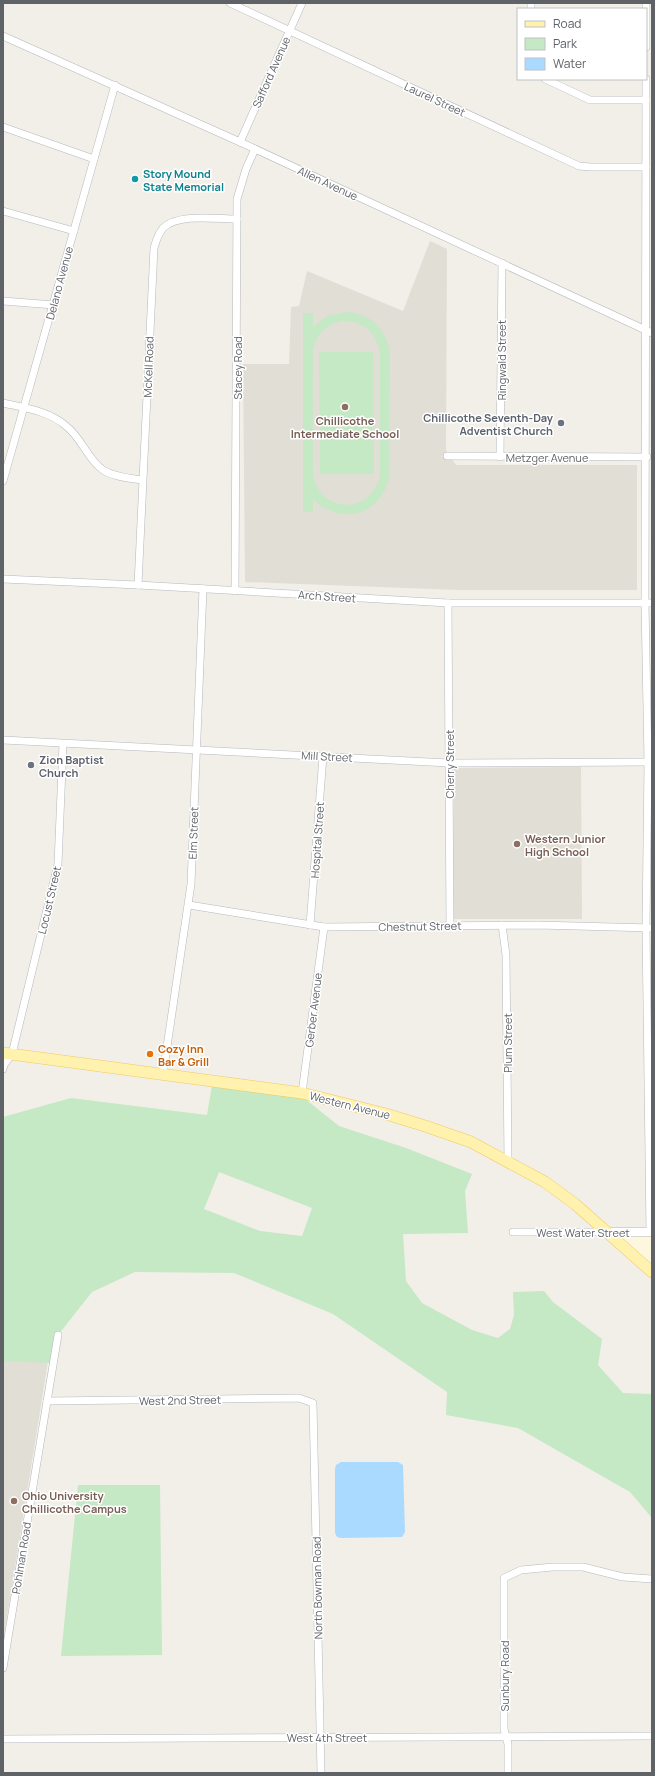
<svg xmlns="http://www.w3.org/2000/svg" width="655" height="1776" font-family="Manrope,sans-serif">
	<style>
		.commercial { fill: #fef7e0 }
		.education { fill: #e1ded6 }
		.green { fill: #c5e8c5; fill-rule: evenodd }
		.water { fill: #aadaff }
		.lines { fill: none; stroke-linecap: round; stroke-linejoin: round }
		.minor-casing { stroke: #b5b8bc; stroke-width: 8 }
		.tertiary-casing { stroke: #b5b8bc; stroke-width: 9 }
		.primary-casing { stroke: #f2c960; stroke-width: 12 }
		.minor { stroke: #fff; stroke-width: 7 }
		.tertiary { stroke: #fff; stroke-width: 8 }
		.primary { stroke: #fff2af; stroke-width: 11 }
		.culture-dot { fill: #0f9aa8; stroke: #fff; stroke-width: 1.5 }
		.education-dot { fill: #8d6e63; stroke: #fff; stroke-width: 1.5 }
		.worship-dot { fill: #6b7280; stroke: #fff; stroke-width: 1.5 }
		.food-dot { fill: #e8710a; stroke: #fff; stroke-width: 1.5 }
		.labels { text-anchor: middle; dominant-baseline: central; stroke-width: 3; stroke-linejoin: round; paint-order: stroke }
		.street-label { font-size: 11px; fill: #5f6368; stroke: #fff }
		.culture-label { font-size: 11px; font-weight: bold; fill: #0d838f; stroke: #fff; text-anchor: start }
		.worship-label { font-size: 11px; font-weight: bold; fill: #5b616d; stroke: #fff; text-anchor: end }
		.education-label { font-size: 11px; font-weight: bold; fill: #785e54; stroke: #fff; text-anchor: start }
		.food-label { font-size: 11px; font-weight: bold; fill: #c56008; stroke: #fff; text-anchor: start }
	</style>
	<rect width="100%" height="100%" fill="#f1efe8"/>
	<path class="commercial" d="M619 1235 652 1236V1266Z"/>
	<g class="education">
		<path d="M430 241 447 249 446 450 456 465H637V590H458L245 582 243 364H289L291 307 299 306 307 271 403 311Z"/>
		<path d="M581 767 582 919H453L454 768Z"/>
		<path d="M3 1358 48 1361 3 1642Z"/>
	</g>
	<g class="green">
		<path d="M346 312C371 313 388 330 390 355L389 478C380 516 340 526 313 499V512H303V313H313V327L327 316ZM341 321C363 320 378 333 380 355V476C370 517 316 513 313 471V349C317 334 326 325 341 321Z"/>
		<path d="M319 352H373L374 474H320Z"/>
		<path d="M212 1085 304 1098 339 1126 406 1148 472 1174 465 1191 468 1233 403 1234 406 1281 422 1303 472 1330 498 1338 510 1329 514 1315 513 1292 544 1291 553 1302 602 1339 598 1365 623 1393 652 1394V1518L630 1492 518 1428 446 1415 447 1392 333 1314 234 1273 135 1272 92 1292 58 1335 53 1363 3 1361V1117L71 1098 207 1115ZM219 1172 312 1208 302 1236 260 1231 204 1209Z"/>
		<path d="M78 1485H160L162 1655 61 1656Z"/>
	</g>
	<path class="water" d="M341 1462H398L403 1465 405 1532 402 1537 341 1538 337 1537 335 1533V1469L336 1465Z"/>
	<g class="lines">
		<defs>
			<g id="minor">
				<path d="M230 3 579 166 590 167H646"/>
				<path d="M531 9V3"/>
				<path d="M3 36 240 142 652 333"/>
				<path d="M646 47V3"/>
				<path d="M545 79 590 100H646"/>
				<path d="M646 79 645 603 648 762 646 928 650 1232"/>
				<path d="M3 127 94 159"/>
				<path d="M240 142 302 3"/>
				<path d="M3 211 74 231"/>
				<path d="M3 301 54 305"/>
				<path d="M3 403C25 408 49 411 66 426 82 438 87 459 103 470 114 477 130 478 142 480"/>
				<path d="M447 456 647 457"/>
				<path d="M500 457 502 263"/>
				<path d="M3 481 115 85"/>
				<path d="M3 579 138 585 448 603H652"/>
				<path d="M138 585 154 248C156 241 158 234 163 228 178 213 217 219 237 219"/>
				<path d="M235 591 237 199 246 169 255 149"/>
				<path d="M448 603 450 926"/>
				<path d="M3 740 449 763 652 762"/>
				<path d="M189 905 324 927 538 925 652 928"/>
				<path d="M310 925 323 756"/>
				<path d="M502 925 506 955 508 1162"/>
				<path d="M3 1069 4 1065 12 1054 58 864 63 744"/>
				<path d="M163 1074 191 884 203 589"/>
				<path d="M302 1093 324 927"/>
				<path d="M513 1232H607"/>
				<path d="M47 1401 299 1398 313 1403 321 1773"/>
				<path d="M3 1668 58 1335"/>
				<path d="M3 1739 652 1736"/>
				<path d="M508 1773V1744L504 1729V1578L521 1570 553 1567H583L623 1577 652 1579"/>
			</g>
			<path id="tertiary" d="M608 1232H652"/>
			<path id="primary" d="M3 1053 302 1093 386 1114 425 1126 471 1142 545 1182 575 1204 652 1272"/>
		</defs>
		<use href="#minor" class="minor-casing"/>
		<use href="#tertiary" class="tertiary-casing"/>
		<use href="#primary" class="primary-casing"/>
		<use href="#minor" class="minor"/>
		<use href="#tertiary" class="tertiary"/>
		<use href="#primary" class="primary"/>
	</g>
	<circle class="culture-dot" cx="135" cy="179" r="4"/>
	<g class="education-dot">
		<circle cx="345" cy="407" r="4"/>
		<circle cx="517" cy="844" r="4"/>
		<circle cx="14" cy="1501" r="4"/>
	</g>
	<g class="worship-dot">
		<circle cx="561" cy="423" r="4"/>
		<circle cx="31" cy="765" r="4"/>
	</g>
	<circle class="food-dot" cx="150" cy="1054" r="4"/>
	<g class="labels">
		<g class="street-label">
			<text transform="translate(271 72) rotate(-66)">Safford Avenue</text>
			<text transform="translate(435 99) rotate(25)">Laurel Street</text>
			<text transform="translate(328 183) rotate(25)">Allen Avenue</text>
			<text transform="translate(59 283) rotate(-75)">Delano Avenue</text>
			<text transform="translate(501 360) rotate(-90)">Ringwald Street</text>
			<text transform="translate(148 367) rotate(-88)">McKell Road</text>
			<text transform="translate(237 368) rotate(-90)">Stacey Road</text>
			<text x="547" y="457">Metzger Avenue</text>
			<text transform="translate(327 596) rotate(4)">Arch Street</text>
			<text transform="translate(327 756) rotate(3)">Mill Street</text>
			<text transform="translate(449 764) rotate(-90)">Cherry Street</text>
			<text transform="translate(193 833) rotate(-88)">Elm Street</text>
			<text transform="translate(317 840) rotate(-86)">Hospital Street</text>
			<text transform="translate(49 900) rotate(-77)">Locust Street</text>
			<text transform="translate(420 926) rotate(-1)">Chestnut Street</text>
			<text transform="translate(313 1010) rotate(-83)">Gerber Avenue</text>
			<text transform="translate(507 1043) rotate(-90)">Plum Street</text>
			<text transform="translate(350 1105) rotate(14)">Western Avenue</text>
			<text x="583" y="1232">West Water Street</text>
			<text transform="translate(180 1400) rotate(-1)">West 2nd Street</text>
			<text transform="translate(21 1558) rotate(-81)">Pohlman Road</text>
			<text transform="translate(317 1588) rotate(-91)">North Bowman Road</text>
			<text transform="translate(504 1676) rotate(-90)">Sunbury Road</text>
			<text x="327" y="1737">West 4th Street</text>
		</g>
		<g class="culture-label">
			<text x="143" y="173">Story Mound<tspan x="143" dy="13">State Memorial</tspan></text>
		</g>
		<g class="worship-label">
			<text x="553" y="417">Chillicothe Seventh-Day<tspan x="553" dy="13">Adventist Church</tspan></text>
			<text x="39" y="759" text-anchor="start">Zion Baptist<tspan x="39" dy="13">Church</tspan></text>
		</g>
		<g class="education-label">
			<text x="345" y="420" text-anchor="middle">Chillicothe<tspan x="345" dy="13">Intermediate School</tspan></text>
			<text x="525" y="838">Western Junior<tspan x="525" dy="13">High School</tspan></text>
			<text x="22" y="1495">Ohio University<tspan x="22" dy="13">Chillicothe Campus</tspan></text>
		</g>
		<g class="food-label">
			<text x="158" y="1048">Cozy Inn<tspan x="158" dy="13">Bar &amp; Grill</tspan></text>
		</g>
	</g>
	<rect width="655" height="1776" fill="none" stroke="#5f6368" stroke-width="8"/>
	<rect x="517" y="8" width="130" height="72" fill="#ffffff" stroke="#bfc1c3"/>
	<rect x="525" y="21" width="20" height="6" fill="#fff2af" stroke="#bfc1c3"/>
	<text x="553" y="28" font-size="12" fill="#5f6368">Road</text>
	<rect x="525" y="38" width="20" height="12" fill="#c5e8c5" stroke="#bfc1c3"/>
	<text x="553" y="48" font-size="12" fill="#5f6368">Park</text>
	<rect x="525" y="58" width="20" height="12" fill="#aadaff" stroke="#bfc1c3"/>
	<text x="553" y="68" font-size="12" fill="#5f6368">Water</text>
</svg>
